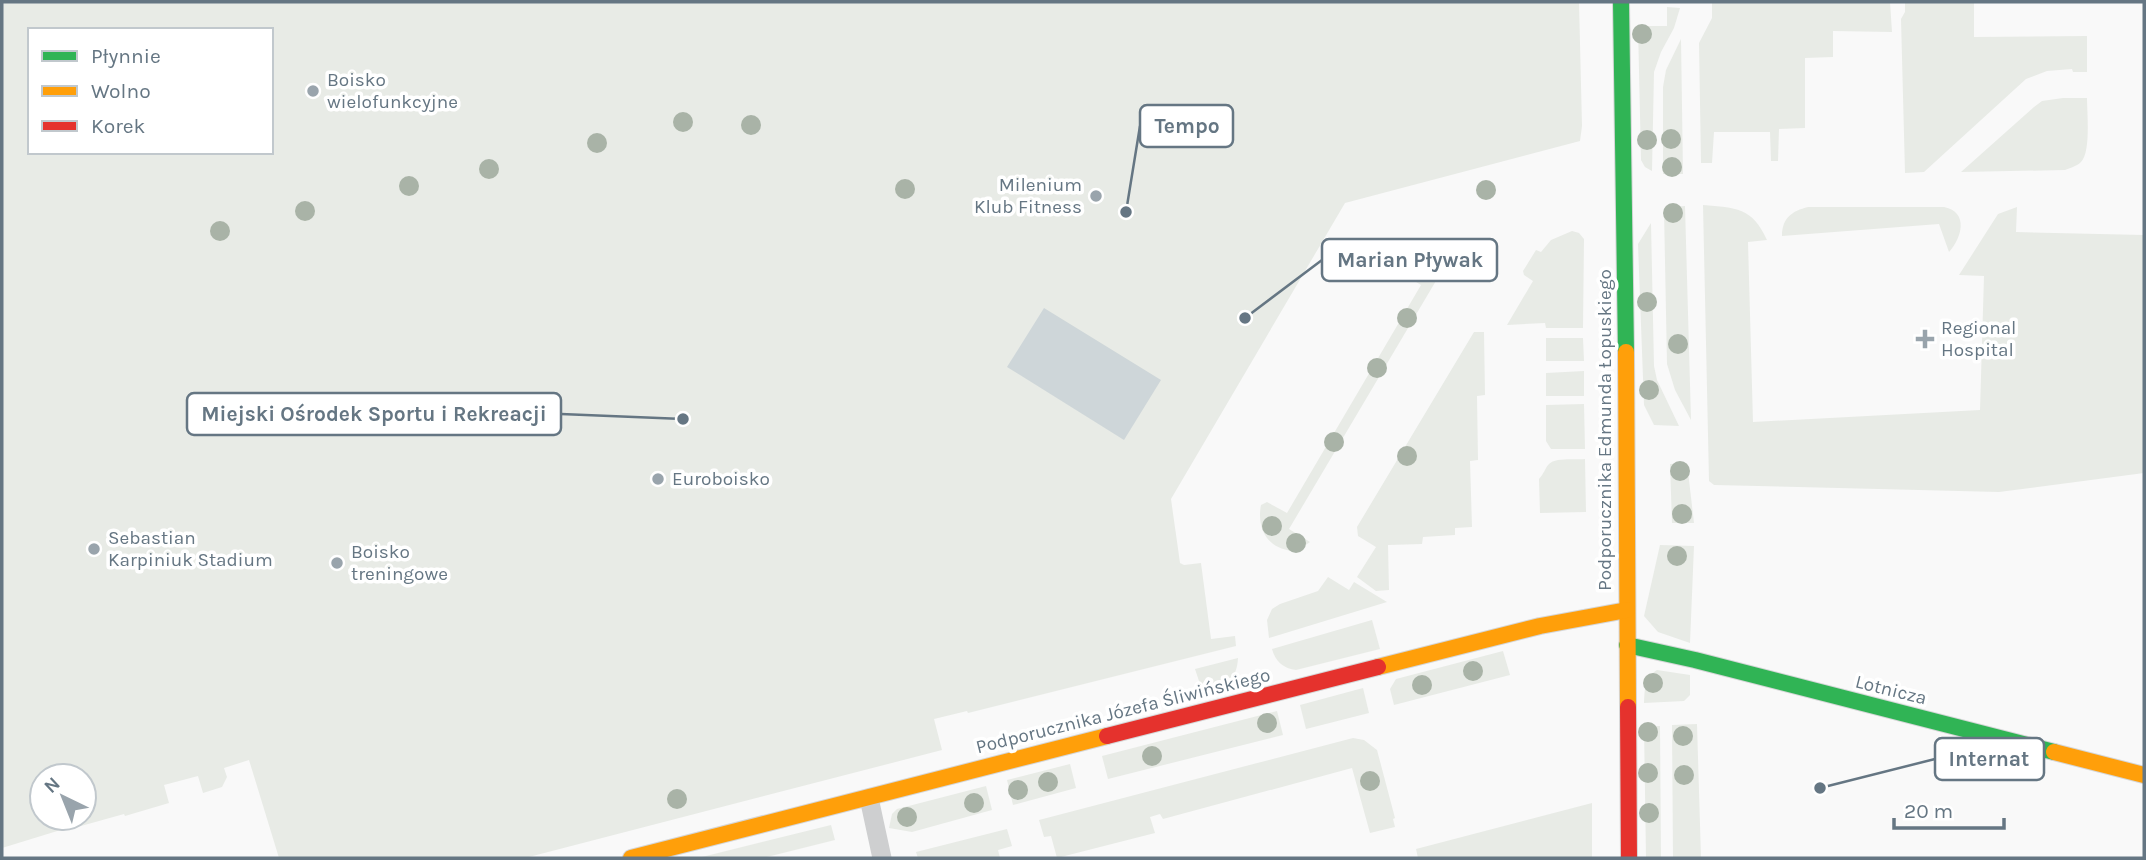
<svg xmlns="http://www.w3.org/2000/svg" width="2146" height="860" font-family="Karla,sans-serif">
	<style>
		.green { fill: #e8ebe6; fill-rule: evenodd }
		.water { fill: #ced6d9 }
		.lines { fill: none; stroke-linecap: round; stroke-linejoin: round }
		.fast-casing { stroke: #d5d6d7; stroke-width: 18 }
		.slow-casing { stroke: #d5d6d7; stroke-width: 18 }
		.jam-casing { stroke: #d5d6d7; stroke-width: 18 }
		.lane { stroke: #cecfd0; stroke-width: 19 }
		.fast { stroke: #30b455; stroke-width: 16 }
		.slow { stroke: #ff9f0a; stroke-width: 16 }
		.jam { stroke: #e5322d; stroke-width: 16 }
		.tree { fill: #a9b3a7 }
		.poi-dot { fill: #99a4ac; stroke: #fff; stroke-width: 2.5 }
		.labels { text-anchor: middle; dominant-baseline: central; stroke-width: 7; stroke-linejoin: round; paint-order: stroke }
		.poi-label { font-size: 19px; fill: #657683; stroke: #fff; text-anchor: start }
		.street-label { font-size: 19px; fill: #657683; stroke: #fff }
		.leader { fill: none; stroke: #657683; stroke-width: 2.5 }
		.callout-dot { fill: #657683; stroke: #fff; stroke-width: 2.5 }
		.callout { fill: #fff; stroke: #657683; stroke-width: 2.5 }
		.callout-label { font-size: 21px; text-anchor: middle; font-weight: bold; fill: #657683 }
	</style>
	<rect width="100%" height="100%" fill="#f9f9f9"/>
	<g class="green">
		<path d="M2 2H1579L1582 126 1580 141 1345 203 1171 499 1180 563 1184 565 1201 563 1211 639 1235 636 1236 646 968 713 967 711 934 719 942 750 525 858H279L249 760 224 768 227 777 222 787 203 793 198 776 164 785 169 803 125 816 124 814 81 826 80 824 2 848ZM30 30H271V152H30ZM42 776H84V818H42Z"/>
		<path d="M1712 2H1890L1892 32 1833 31V57L1805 58V128L1779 129 1778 161H1771L1770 132H1714L1712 163H1701L1699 43 1712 18Z"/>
		<path d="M1905 2H1974V37L2087 36V72H2073L2072 69 2047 71 2026 79 1924 172 1905 173 1901 19 1905 12Z"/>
		<path d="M1667 7 1680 8 1674 28 1661 52 1654 72 1652 171 1645 167 1641 160 1638 26H1667Z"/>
		<path d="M1681 39 1683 174H1663V87L1666 70Z"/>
		<path d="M2063 98H2087C2087 113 2091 152 2081 162 2077 166 2070 168 2065 170L1961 172 2034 107 2042 101Z"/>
		<path d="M1703 205C1736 208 1752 207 1767 240L1748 242 1753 422 1980 410 1984 276 1959 275 1998 214 2017 207 2016 232 2144 235V473L1999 492 1714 485 1709 481Z"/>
		<path d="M1685 206 1691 420 1675 390 1667 364 1664 210 1673 207Z"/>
		<path d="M1808 207H1944C1969 212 1962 238 1949 252L1939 224 1782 236C1782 218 1792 211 1808 207Z"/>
		<path d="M1651 223 1654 366 1657 380 1679 426 1654 425 1644 405 1638 244Z"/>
		<path d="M1572 231 1579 233 1584 239 1583 328H1546L1545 323 1507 325 1533 281 1524 275 1523 271 1536 250 1541 252 1551 240Z"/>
		<path d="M1459 252 1469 261 1468 275 1460 279 1443 269 1289 529 1310 542 1297 551C1270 551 1256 531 1261 505L1267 502 1287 513 1421 285 1403 274 1401 268Z"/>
		<path d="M1474 332H1484L1485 395 1477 396 1478 460 1470 461 1472 527 1455 528V535L1423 537 1422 544 1388 545 1389 590 1376 591 1357 577 1376 547 1358 536 1357 527Z"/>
		<path d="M1546 338H1583L1584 361H1546Z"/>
		<path d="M1584 371V396H1546V373Z"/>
		<path d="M1584 404 1585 449H1551L1546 441V405Z"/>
		<path d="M1585 459 1586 512 1540 513 1539 479C1544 474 1545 468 1549 464 1555 457 1576 460 1585 459Z"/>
		<path d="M1687 463 1694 523H1672L1670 464Z"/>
		<path d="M1660 545 1694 546 1690 643 1658 632 1644 616Z"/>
		<path d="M1328 577 1349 590 1354 582 1387 602 1269 638 1267 620 1272 609 1280 604 1318 591Z"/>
		<path d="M1372 620 1380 649 1296 670C1284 669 1275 661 1272 649Z"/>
		<path d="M1503 651 1510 675 1394 705 1390 689 1396 679Z"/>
		<path d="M1238 658C1237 678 1227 686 1210 693L1202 690 1195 669Z"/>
		<path d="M1657 670 1690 675V695L1684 701 1644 703C1645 689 1644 678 1657 670Z"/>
		<path d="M1363 688 1369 713 1306 729 1300 705Z"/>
		<path d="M1277 711 1283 735 1108 779 1102 756Z"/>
		<path d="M1697 724 1701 858H1673L1672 725Z"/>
		<path d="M1644 726H1660L1661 858H1646Z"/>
		<path d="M1353 738 1364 740 1377 750 1395 818 1393 819 1395 827 1370 833 1352 768 1163 819 1160 814 1150 817 1155 833 1057 858 1051 836 1044 837 1039 820Z"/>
		<path d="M1070 764 1076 788 1013 805 1007 780Z"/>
		<path d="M986 786 992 810 912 832 889 828 892 814 897 809Z"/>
		<path d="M1592 803V858H1418L1416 849Z"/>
		<path d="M831 825 835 840 763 858H698Z"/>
		<path d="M1007 829 1012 846 998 850 1000 858H918L916 852Z"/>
	</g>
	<path class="water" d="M1044 308 1161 380 1124 440 1007 367Z"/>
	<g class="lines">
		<defs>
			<g id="fast">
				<path d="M1621 2 1626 352"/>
				<path d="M1627 645 1695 660 2054 752"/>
			</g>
			<g id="slow">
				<path d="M1626 352 1628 707"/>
				<path d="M1378 667 1540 626 1627 610"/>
				<path d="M2054 752 2144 775"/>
				<path d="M631 858 1107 736"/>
			</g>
			<g id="jam">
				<path d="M1628 707 1629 858"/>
				<path d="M1107 736 1378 667"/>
			</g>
		</defs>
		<use href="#fast" class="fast-casing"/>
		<use href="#slow" class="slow-casing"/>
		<use href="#jam" class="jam-casing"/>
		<path class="lane" d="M869 798 882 858"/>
		<use href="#fast" class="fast"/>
		<use href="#slow" class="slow"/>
		<use href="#jam" class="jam"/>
	</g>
	<g class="tree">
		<circle cx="1642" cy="34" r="10"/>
		<circle cx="683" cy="122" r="10"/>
		<circle cx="751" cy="125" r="10"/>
		<circle cx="1671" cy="139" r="10"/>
		<circle cx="1647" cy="140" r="10"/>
		<circle cx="597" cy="143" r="10"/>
		<circle cx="1672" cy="167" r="10"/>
		<circle cx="489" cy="169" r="10"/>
		<circle cx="409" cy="186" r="10"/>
		<circle cx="905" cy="189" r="10"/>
		<circle cx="1486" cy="190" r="10"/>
		<circle cx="305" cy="211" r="10"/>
		<circle cx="1673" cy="213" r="10"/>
		<circle cx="220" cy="231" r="10"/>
		<circle cx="1647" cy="302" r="10"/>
		<circle cx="1407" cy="318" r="10"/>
		<circle cx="1678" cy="344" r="10"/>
		<circle cx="1377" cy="368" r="10"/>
		<circle cx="1649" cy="390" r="10"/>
		<circle cx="1334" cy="442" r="10"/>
		<circle cx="1407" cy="456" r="10"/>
		<circle cx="1680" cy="471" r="10"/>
		<circle cx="1682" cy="514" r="10"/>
		<circle cx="1272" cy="526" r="10"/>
		<circle cx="1296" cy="543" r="10"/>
		<circle cx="1677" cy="556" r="10"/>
		<circle cx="1473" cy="671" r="10"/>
		<circle cx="1653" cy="683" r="10"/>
		<circle cx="1422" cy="685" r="10"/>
		<circle cx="1267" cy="723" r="10"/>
		<circle cx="1648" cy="732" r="10"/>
		<circle cx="1683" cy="736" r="10"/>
		<circle cx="1152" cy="756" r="10"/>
		<circle cx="1648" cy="773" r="10"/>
		<circle cx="1684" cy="775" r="10"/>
		<circle cx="1370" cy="781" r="10"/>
		<circle cx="1048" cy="782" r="10"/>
		<circle cx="1018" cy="790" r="10"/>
		<circle cx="677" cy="799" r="10"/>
		<circle cx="974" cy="803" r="10"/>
		<circle cx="1649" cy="813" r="10"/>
		<circle cx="907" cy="817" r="10"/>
	</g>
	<g class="poi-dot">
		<circle cx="313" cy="91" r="7"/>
		<circle cx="1096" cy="196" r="7"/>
		<path d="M1921.5 328.5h7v7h7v7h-7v7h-7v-7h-7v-7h7z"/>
		<circle cx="658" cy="479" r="7"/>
		<circle cx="94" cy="549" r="7"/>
		<circle cx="337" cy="563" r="7"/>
	</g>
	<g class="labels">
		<g class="poi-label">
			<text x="327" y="80">Boisko<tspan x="327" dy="22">wielofunkcyjne</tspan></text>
			<text x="1082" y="185" text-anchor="end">Milenium<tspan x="1082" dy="22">Klub Fitness</tspan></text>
			<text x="1941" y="328">Regional<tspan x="1941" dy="22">Hospital</tspan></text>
			<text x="672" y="479">Euroboisko</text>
			<text x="108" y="538">Sebastian<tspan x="108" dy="22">Karpiniuk Stadium</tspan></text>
			<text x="351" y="552">Boisko<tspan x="351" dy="22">treningowe</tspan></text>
		</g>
		<g class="street-label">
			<text transform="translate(1605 430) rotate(-90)">Podporucznika Edmunda Łopuskiego</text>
			<text transform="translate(1891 690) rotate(14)">Lotnicza</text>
			<text transform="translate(1123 711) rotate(-14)">Podporucznika Józefa Śliwińskiego</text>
		</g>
	</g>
	<path class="leader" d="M1126 212L1140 126M1245 318L1322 260M683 419L561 414M1820 788L1935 759"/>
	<g class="callout-dot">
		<circle cx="1126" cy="212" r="7"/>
		<circle cx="1245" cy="318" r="7"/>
		<circle cx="683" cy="419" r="7"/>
		<circle cx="1820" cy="788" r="7"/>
	</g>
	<g class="callout">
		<rect x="1140" y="105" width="93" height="42" rx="7"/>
		<rect x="1322" y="239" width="175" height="42" rx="7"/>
		<rect x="187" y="393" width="374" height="42" rx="7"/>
		<rect x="1935" y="738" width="109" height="42" rx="7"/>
	</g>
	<g class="callout-label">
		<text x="1187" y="133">Tempo</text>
		<text x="1410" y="267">Marian Pływak</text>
		<text x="374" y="421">Miejski Ośrodek Sportu i Rekreacji</text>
		<text x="1989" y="766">Internat</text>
	</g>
	<rect width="2146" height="860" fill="none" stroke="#657683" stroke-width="7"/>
	<rect x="28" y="28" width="245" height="126" fill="#ffffff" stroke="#c1c8cd" stroke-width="2"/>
	<rect x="42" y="51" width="35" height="10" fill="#30b455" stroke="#c1c8cd" stroke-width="2"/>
	<text x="91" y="63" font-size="21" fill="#657683">Płynnie</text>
	<rect x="42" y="86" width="35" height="10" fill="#ff9f0a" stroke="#c1c8cd" stroke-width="2"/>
	<text x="91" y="98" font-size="21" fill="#657683">Wolno</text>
	<rect x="42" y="121" width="35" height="10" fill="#e5322d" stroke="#c1c8cd" stroke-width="2"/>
	<text x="91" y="133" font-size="21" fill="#657683">Korek</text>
	<g transform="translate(63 797) rotate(317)"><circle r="33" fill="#ffffff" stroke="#c1c8cd" stroke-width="2"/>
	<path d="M0-5L12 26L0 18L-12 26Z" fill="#99a4ac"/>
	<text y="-10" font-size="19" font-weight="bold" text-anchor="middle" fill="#657683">N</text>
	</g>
	<path d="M1894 818v10h110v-10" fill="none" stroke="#657683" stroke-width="3.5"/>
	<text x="1904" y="818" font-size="21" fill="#657683" stroke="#ffffff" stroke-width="5" paint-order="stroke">20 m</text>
</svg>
